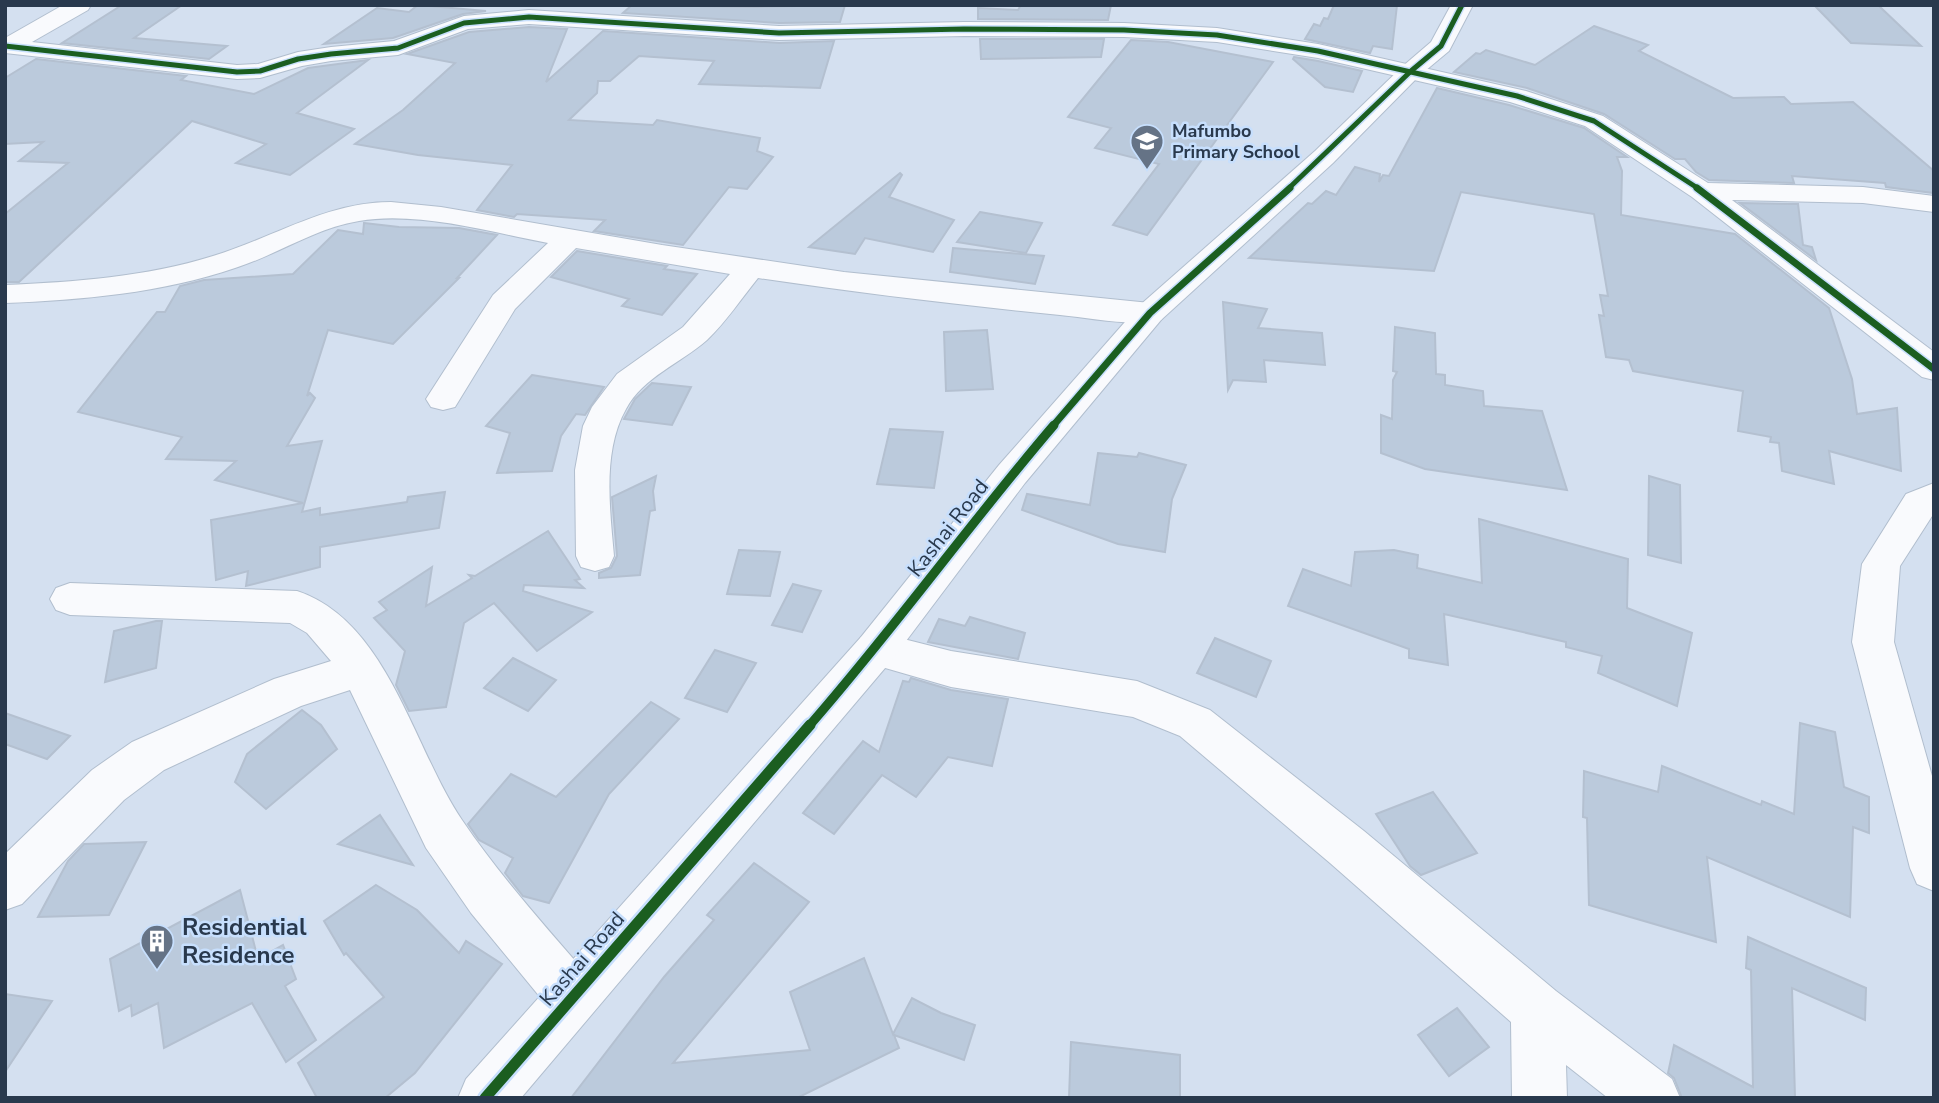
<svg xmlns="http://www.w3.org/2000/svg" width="1939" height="1103" font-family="'Nunito Sans',sans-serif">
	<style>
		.building { fill: #bbcadc; stroke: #b4c0d0; stroke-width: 2 }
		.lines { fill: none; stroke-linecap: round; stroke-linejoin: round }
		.street-casing { stroke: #b1bece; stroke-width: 2 }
		.secondary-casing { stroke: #b1bece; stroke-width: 2 }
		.street { fill: #f9fafd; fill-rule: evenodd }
		.secondary { fill: #f9fafd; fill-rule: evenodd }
		.cycleway-far3-casing { stroke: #c7dffd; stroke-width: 8 }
		.cycleway-far2-casing { stroke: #c7dffd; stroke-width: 10 }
		.cycleway-far1-casing { stroke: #c7dffd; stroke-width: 13 }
		.cycleway-casing { stroke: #c7dffd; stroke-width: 16 }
		.cycleway-far3 { stroke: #1b5e20; stroke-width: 5 }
		.cycleway-far2 { stroke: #1b5e20; stroke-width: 7 }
		.cycleway-far1 { stroke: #1b5e20; stroke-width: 9 }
		.cycleway { stroke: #1b5e20; stroke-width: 11 }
		.labels { text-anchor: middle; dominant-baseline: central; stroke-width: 5; stroke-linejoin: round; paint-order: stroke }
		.far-poi-label { font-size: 18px; font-weight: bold; fill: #29394d; stroke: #c7dffd; text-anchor: start }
		.street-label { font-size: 21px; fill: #29394d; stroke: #c7dffd }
		.near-poi-label { font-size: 24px; font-weight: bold; fill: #29394d; stroke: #c7dffd; text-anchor: start }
	</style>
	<rect width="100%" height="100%" fill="#d4e0f0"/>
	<g class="building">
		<path d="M122 5H182L134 38 227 46 209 59 62 43Z"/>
		<path d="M418 5 486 11 463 14 393 38 324 44 377 8 409 12Z"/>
		<path d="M632 5 756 7 845 5 840 22 779 23 623 13Z"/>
		<path d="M1021 5H1111L1108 20 978 19V8L1018 10Z"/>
		<path d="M1334 5H1397L1392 49 1373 46 1370 53 1305 39 1314 24 1320 26 1324 18 1328 19Z"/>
		<path d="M1814 5H1878L1921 46 1851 43Z"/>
		<path d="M1594 26 1648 45 1639 51 1733 98 1784 97 1791 104 1853 102 1934 171V193L1886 187 1885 183 1792 176 1794 183 1709 180 1696 172 1685 159H1675L1604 114 1527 88 1454 72 1476 53 1480 54 1486 50 1535 65Z"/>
		<path d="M529 27 567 29 546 82 603 31 779 43 834 41 820 88 699 84 714 61 639 56 610 81H598L597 93 569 120 653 125 657 120 760 138 757 151 773 157 747 189 729 187 683 245 594 231 605 220 517 214 514 217 477 210 512 165 418 155 355 144 403 110 455 63 407 54 469 32Z"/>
		<path d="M980 39H1104L1101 57 981 59Z"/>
		<path d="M1131 40 1168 42 1273 62 1147 235 1113 225 1159 164 1095 148 1111 128 1068 117Z"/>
		<path d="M1294 57 1318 61 1362 71 1353 92 1325 87 1293 59Z"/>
		<path d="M36 59 186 76 181 80 254 94 308 68 368 60 297 113 354 129 290 175 236 163 266 144 192 121 19 282H5V214L68 163 19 161 43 142 5 144V78Z"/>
		<path d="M1437 88 1509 105 1584 128 1627 157H1617L1622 171 1621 215 1735 234 1829 308 1852 379 1857 414 1897 408 1901 471 1829 451 1834 484 1782 471 1779 443 1770 442 1771 437 1738 431 1743 391 1633 371 1629 360 1606 357 1599 315 1604 316 1600 295 1608 296 1594 214 1461 192 1434 271 1249 258 1308 203 1312 204 1326 191 1336 195 1355 167 1380 174 1379 182 1383 175 1389 176Z"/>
		<path d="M900 173 902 175 889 197 954 220 933 252 865 238 855 254 809 247Z"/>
		<path d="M1740 203 1798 204 1803 245 1812 247 1816 260Z"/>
		<path d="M980 212 1042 223 1026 253 957 242Z"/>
		<path d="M364 223 399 227 459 228 497 235 457 278H459L393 344 328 330 307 396 310 393 315 398 287 446 322 441 302 512 320 508V515L407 502 408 497 445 492 439 528 320 547V567L246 586 248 571 216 580 211 520 303 503 215 480 236 461 166 459 182 437 78 412 157 312H165L180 286 204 280 293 274 338 230 363 234Z"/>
		<path d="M953 248 1044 256 1035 284 950 272Z"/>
		<path d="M577 251 667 266 664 269 697 274 662 315 622 306 629 299 551 277Z"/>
		<path d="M1223 302 1267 309 1258 328 1322 333 1325 365 1264 360 1266 382 1233 380 1228 390Z"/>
		<path d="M1395 327 1435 333 1436 374 1445 375V385L1483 391 1484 406 1542 411 1567 490 1425 469 1381 453V415L1392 419 1393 380 1397 372 1393 371Z"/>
		<path d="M987 330 993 389 946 391 944 332Z"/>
		<path d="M532 375 604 387 585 415 576 414 561 436 552 471 497 473 510 433 486 426Z"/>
		<path d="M652 383 691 387 672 425 624 419 635 399Z"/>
		<path d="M890 429 943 432 934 488 877 484Z"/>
		<path d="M1098 453 1137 457 1139 453 1186 465 1172 499 1165 552 1118 544 1022 510 1027 494 1090 505Z"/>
		<path d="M656 476 653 491 655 510 650 511 640 575 599 578V573L611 568 617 556 612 497Z"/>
		<path d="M1649 476 1680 485 1681 563 1648 555Z"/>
		<path d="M1479 519 1628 559 1627 608 1692 633 1677 706 1598 673 1602 656 1566 647V642L1444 614 1448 665 1409 658V649L1288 606 1303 569 1351 586 1355 552 1394 550 1418 555 1417 568 1482 583Z"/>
		<path d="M548 531 580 579 575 580 584 588 524 585 523 591 592 612 537 651 494 603 464 623 446 707 409 711 396 685 405 651 374 618 387 610 379 602 432 567 426 606 472 578 469 575 475 576Z"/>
		<path d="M739 550 780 552 770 596 727 594Z"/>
		<path d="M793 584 821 591 802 632 772 625Z"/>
		<path d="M970 617 1025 633 1018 659 928 642 939 619 965 626Z"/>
		<path d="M156 621H162L156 668 105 682 114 631Z"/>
		<path d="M1215 638 1271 661 1256 697 1197 673Z"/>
		<path d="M715 650 756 663 727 712 685 698Z"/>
		<path d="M513 658 556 680 528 711 484 688Z"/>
		<path d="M911 678 951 690 1008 699 992 766 948 757 916 797 882 775 834 834 803 813 863 741 879 752 903 681 909 682Z"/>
		<path d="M651 702 679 719 609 794 549 903 523 896 505 873 513 858 479 840 468 824 511 774 556 797Z"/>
		<path d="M302 710 321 725 337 749 266 809 235 782 247 754Z"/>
		<path d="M5 713 70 736 47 759 5 744Z"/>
		<path d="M1800 723 1835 732 1844 787 1869 797V833L1853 827 1850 917 1707 857 1716 942 1589 905 1587 818 1583 817 1584 771 1658 792 1662 766 1761 805 1762 801 1794 814Z"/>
		<path d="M1433 792 1477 853 1421 875 1410 866 1376 814Z"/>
		<path d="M380 815 413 865 338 844Z"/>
		<path d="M146 842 109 915 38 917 68 861 84 844Z"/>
		<path d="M754 863 809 902 673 1063 810 1050 790 992 864 958 893 1034 912 998 941 1013 975 1025 964 1060 894 1035 899 1048 797 1098H571L664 977 714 920 707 915Z"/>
		<path d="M376 885 417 910 459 953 466 941 502 964 415 1073 385 1098H317L298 1063 384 997 346 953 344 955 324 921Z"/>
		<path d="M240 890 258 959 283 945 296 979 285 986 316 1040 286 1062 252 1003 164 1048 158 1003 132 1016 131 1005 119 1011 110 959Z"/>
		<path d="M1748 937 1866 988 1865 1020 1792 988 1795 1098H1682L1674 1078 1668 1073 1674 1045 1753 1087 1751 970 1746 968Z"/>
		<path d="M5 994 52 1001 5 1072Z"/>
		<path d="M1457 1008 1489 1047 1449 1076 1418 1035Z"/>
		<path d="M1071 1042 1180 1055V1098H1069Z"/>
	</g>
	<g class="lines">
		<defs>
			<g id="street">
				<path d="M63 5H91L88 10 32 42 237 65 258 64 298 52 331 47 394 41 464 16 529 10 779 26 964 22 1124 23 1217 28 1318 44 1526 91 1603 116 1708 183 1863 187 1934 196V212L1863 203 1732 200 1934 352V380L1922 377 1692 197 1585 126 1510 102 1318 58 1217 42 1124 37 964 36 779 40 529 24 468 29 398 55 331 61 302 66 260 78 237 79 5 53V38Z"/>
				<path d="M391 202 441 207 662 245 844 272 1150 303 1161 306 1166 313 1161 320C1133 327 1090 318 1060 315 959 305 858 293 758 278 741 299 726 322 707 340 681 363 643 377 626 409 602 451 610 510 614 556L609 567 595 571 581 567 576 556 575 470 583 426 592 407 617 374 683 327 730 274 576 248 515 309 455 407 443 410 431 407 426 399 493 295 548 243C490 232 417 211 359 221 315 228 277 255 235 268 162 293 82 300 5 303V285C74 282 146 277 213 256 273 238 326 202 391 202Z"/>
				<path d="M1934 483V513L1900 566 1894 642 1934 783V891L1917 884 1910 868 1852 642 1862 564 1906 494Z"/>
				<path d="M70 583 297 591C388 621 413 748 462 820 500 876 546 927 590 978L598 996 590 1014 572 1022 554 1014 471 913 426 848 350 690 301 706 164 770 124 800 22 904 5 910V854L92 770 132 742 274 679 331 661 307 633 290 623 70 615 56 610 50 599 56 588Z"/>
				<path d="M876 632 951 651 1137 681 1210 710 1364 831 1556 991 1672 1079 1680 1098H1608L1566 1065 1567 1098H1512L1511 1022 1330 863 1180 736 1133 717 951 687 861 661 855 649 861 637Z"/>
			</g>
			<path id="secondary" d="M1451 5H1473L1449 51 1419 76 1333 163 1161 320 1025 483 891 661 521 1098H458L466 1079 861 637 999 465 1139 306 1315 151 1403 66 1431 42Z"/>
		</defs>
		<use href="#street" class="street-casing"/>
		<use href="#secondary" class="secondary-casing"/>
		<use href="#street" class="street"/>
		<use href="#secondary" class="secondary"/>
		<defs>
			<g id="cycleway-far3">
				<path d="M5 46 237 72 260 71 298 59 331 54 398 48 464 23 529 17 779 33 964 29 1124 30 1217 35 1318 51 1517 96 1594 121 1699 189"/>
				<path d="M1288 189 1411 71 1441 46 1462 5"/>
			</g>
			<g id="cycleway-far2">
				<path d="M1697 188 1934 369"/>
				<path d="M1052 427 1150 313 1290 188"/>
			</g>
			<path id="cycleway-far1" d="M809 726C894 629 970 523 1054 425"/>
			<path id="cycleway" d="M485 1098 810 725"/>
		</defs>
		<use href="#cycleway-far3" class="cycleway-far3-casing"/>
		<use href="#cycleway-far2" class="cycleway-far2-casing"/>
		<use href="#cycleway-far1" class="cycleway-far1-casing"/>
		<use href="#cycleway" class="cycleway-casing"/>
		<use href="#cycleway-far3" class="cycleway-far3"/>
		<use href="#cycleway-far2" class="cycleway-far2"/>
		<use href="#cycleway-far1" class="cycleway-far1"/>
		<use href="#cycleway" class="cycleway"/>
	</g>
	<defs>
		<symbol id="school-pin" viewBox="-11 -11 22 30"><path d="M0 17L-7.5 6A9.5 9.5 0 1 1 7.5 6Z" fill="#657386" stroke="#c7dffd"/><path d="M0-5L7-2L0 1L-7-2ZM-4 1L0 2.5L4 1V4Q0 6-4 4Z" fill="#fff"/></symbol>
		<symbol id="building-pin" viewBox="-11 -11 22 30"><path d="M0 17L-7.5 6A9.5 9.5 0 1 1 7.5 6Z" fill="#657386" stroke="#c7dffd"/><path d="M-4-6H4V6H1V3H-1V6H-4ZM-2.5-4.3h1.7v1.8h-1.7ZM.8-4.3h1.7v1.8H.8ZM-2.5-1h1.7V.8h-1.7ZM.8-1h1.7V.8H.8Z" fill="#fff"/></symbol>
	</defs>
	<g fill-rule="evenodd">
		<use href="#school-pin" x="1128" y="122" width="38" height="52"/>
		<use href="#building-pin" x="138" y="922" width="38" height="52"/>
	</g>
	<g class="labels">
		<g class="far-poi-label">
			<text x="1172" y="131">Mafumbo<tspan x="1172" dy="21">Primary School</tspan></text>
		</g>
		<g class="street-label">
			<text transform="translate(948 528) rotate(-52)">Kashai Road</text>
			<text transform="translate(582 959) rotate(-49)">Kashai Road</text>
		</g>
		<g class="near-poi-label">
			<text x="182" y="927">Residential<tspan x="182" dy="28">Residence</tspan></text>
		</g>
	</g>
	<rect width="1939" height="1103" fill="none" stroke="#29394d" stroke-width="14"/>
</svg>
